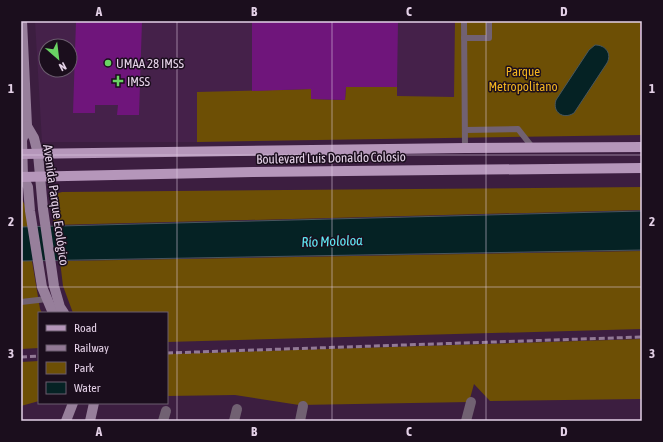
<svg xmlns="http://www.w3.org/2000/svg" width="663" height="442" font-family="'Asap Condensed',sans-serif">
	<style>
		.built { fill: #45214a; fill-rule: evenodd }
		.green { fill: #6d4f05 }
		.water { fill: #052224; stroke: #48565e }
		.building { fill: #6f157b }
		.lines { fill: none; stroke-linecap: round; stroke-linejoin: round }
		.lane { stroke: #716172; stroke-width: 6 }
		.street { stroke: #716172; stroke-width: 10 }
		.secondary { stroke: #977f9b; stroke-width: 10 }
		.primary { stroke: #b596ba; stroke-width: 10 }
		.rail { stroke: #927995; stroke-width: 3; stroke-dasharray: 6 3; stroke-linecap: butt }
		.grid { fill: none; stroke: #e4d1e7; stroke-width: 1; stroke-opacity: 0.55 }
		.poi-dot { fill: #6ad363; stroke: #1b0e1d; stroke-width: 1.5 }
		.labels { text-anchor: middle; dominant-baseline: central; stroke-width: 3; stroke-linejoin: round; paint-order: stroke }
		.poi-label { font-size: 13px; fill: #e4d1e7; stroke: #1b0e1d; text-anchor: start }
		.park-label { font-size: 13px; fill: #f2b41f; stroke: #1b0e1d }
		.street-label { font-size: 13px; fill: #e4d1e7; stroke: #1b0e1d }
		.water-label { font-size: 14px; font-style: italic; fill: #60ebf6; stroke: #1b0e1d }
		.neatline { fill: none; stroke: #e4d1e7; stroke-width: 1.5 }
		.grid-label { font-size: 13px; text-anchor: middle; font-weight: bold; fill: #e4d1e7 }
	</style>
	<rect width="100%" height="100%" fill="#3c1e40"/>
	<path class="built" d="M35 21H455V137L197 142H42ZM46 46H70V70H46Z"/>
	<g class="green">
		<path d="M455 21H642V135L197 142V92L311 89V99L345 100 346 87H397V96L454 97Z"/>
		<path d="M642 187V210L54 225 51 203 54 194 62 192Z"/>
		<path d="M21 198 26 207 29 227H21Z"/>
		<path d="M642 251V329L167 342V313H73L63 286 60 261Z"/>
		<path d="M21 261H32L40 309 42 313H39V348L21 349Z"/>
		<path d="M642 339V399L490 401 474 384 469 402 299 405 235 395 167 396V354Z"/>
		<path d="M39 361V401L21 406V362Z"/>
	</g>
	<g class="water">
		<path d="M595 45C606 45 612 54 607 63L574 113C563 120 552 112 556 100L589 50Z"/>
		<path d="M642 211V250L21 261V227Z"/>
	</g>
	<g class="building">
		<path d="M76 21H142L139 115H117L118 105H95V113H73Z"/>
		<path d="M252 21H398L397 87H346L345 100 311 99V89L252 91Z"/>
		<path d="M641 21 642 41H641L640 33Z"/>
	</g>
	<g class="lines">
		<g class="lane">
			<path d="M464 21 465 148"/>
			<path d="M464 38H489V21"/>
			<path d="M465 130 518 129 533 148"/>
			<path d="M21 302 47 299"/>
		</g>
		<g class="street">
			<path d="M163 421 166 411"/>
			<path d="M234 421 237 409"/>
			<path d="M300 421 303 406"/>
			<path d="M466 421 471 402"/>
		</g>
		<g class="secondary">
			<path d="M22 21 27 126 22 140 23 177 28 187 30 211 42 287 53 313"/>
			<path d="M27 126 34 138 38 154 43 209 54 286 60 307 64 313"/>
			<path d="M66 421 73 403"/>
			<path d="M90 421 94 403"/>
		</g>
		<g class="primary">
			<path d="M21 154 465 148 642 147"/>
			<path d="M21 177 253 172 642 168"/>
		</g>
		<g class="rail">
			<path d="M167 353 642 337"/>
			<path d="M21 357 39 356"/>
		</g>
	</g>
	<path class="grid" d="M177 21V421M332 21V421M486 21V421M21 155H642M21 287H642"/>
	<g class="poi-dot">
		<circle cx="108" cy="63" r="4"/>
		<path d="M116 75h4v4h4v4h-4v4h-4v-4h-4v-4h4z"/>
	</g>
	<g class="labels">
		<g class="poi-label">
			<text x="116" y="63">UMAA 28 IMSS</text>
			<text x="127" y="81">IMSS</text>
		</g>
		<g class="park-label">
			<text x="523" y="71">Parque<tspan x="523" dy="15">Metropolitano</tspan></text>
		</g>
		<g class="street-label">
			<text transform="translate(331 158) rotate(-1)">Boulevard Luis Donaldo Colosio</text>
			<text transform="translate(56 205) rotate(82)">Avenida Parque Ecológico</text>
		</g>
		<g class="water-label">
			<text transform="translate(332 241) rotate(-2)">Río Mololoa</text>
		</g>
	</g>
	<rect width="663" height="442" fill="none" stroke="#1b0e1d" stroke-width="44"/>
	<rect x="38" y="312" width="130" height="92" fill="#1b0e1d" stroke="#6b5c6e"/>
	<rect x="46" y="325" width="20" height="6" fill="#b596ba" stroke="#6b5c6e"/>
	<text x="74" y="332" font-size="12" fill="#e4d1e7">Road</text>
	<rect x="46" y="345" width="20" height="6" fill="#927995" stroke="#6b5c6e"/>
	<text x="74" y="352" font-size="12" fill="#e4d1e7">Railway</text>
	<rect x="46" y="362" width="20" height="12" fill="#6d4f05" stroke="#6b5c6e"/>
	<text x="74" y="372" font-size="12" fill="#e4d1e7">Park</text>
	<rect x="46" y="382" width="20" height="12" fill="#052224" stroke="#6b5c6e"/>
	<text x="74" y="392" font-size="12" fill="#e4d1e7">Water</text>
	<g transform="translate(58 58) rotate(152)"><circle r="19" fill="#1b0e1d" stroke="#6b5c6e"/>
	<path d="M0-3L7 15L0 10L-7 15Z" fill="#6ad363"/>
	<text y="-6" font-size="11" font-weight="bold" text-anchor="middle" fill="#e4d1e7">N</text>
	</g>
	<rect x="22" y="22" width="619" height="398" class="neatline"/>
	<g class="grid-label">
		<text x="99" y="16">A</text>
		<text x="254" y="16">B</text>
		<text x="409" y="16">C</text>
		<text x="564" y="16">D</text>
		<text x="11" y="93">1</text>
		<text x="652" y="93">1</text>
		<text x="11" y="226">2</text>
		<text x="652" y="226">2</text>
		<text x="11" y="358">3</text>
		<text x="652" y="358">3</text>
		<text x="99" y="436">A</text>
		<text x="254" y="436">B</text>
		<text x="409" y="436">C</text>
		<text x="564" y="436">D</text>
	</g>
</svg>
